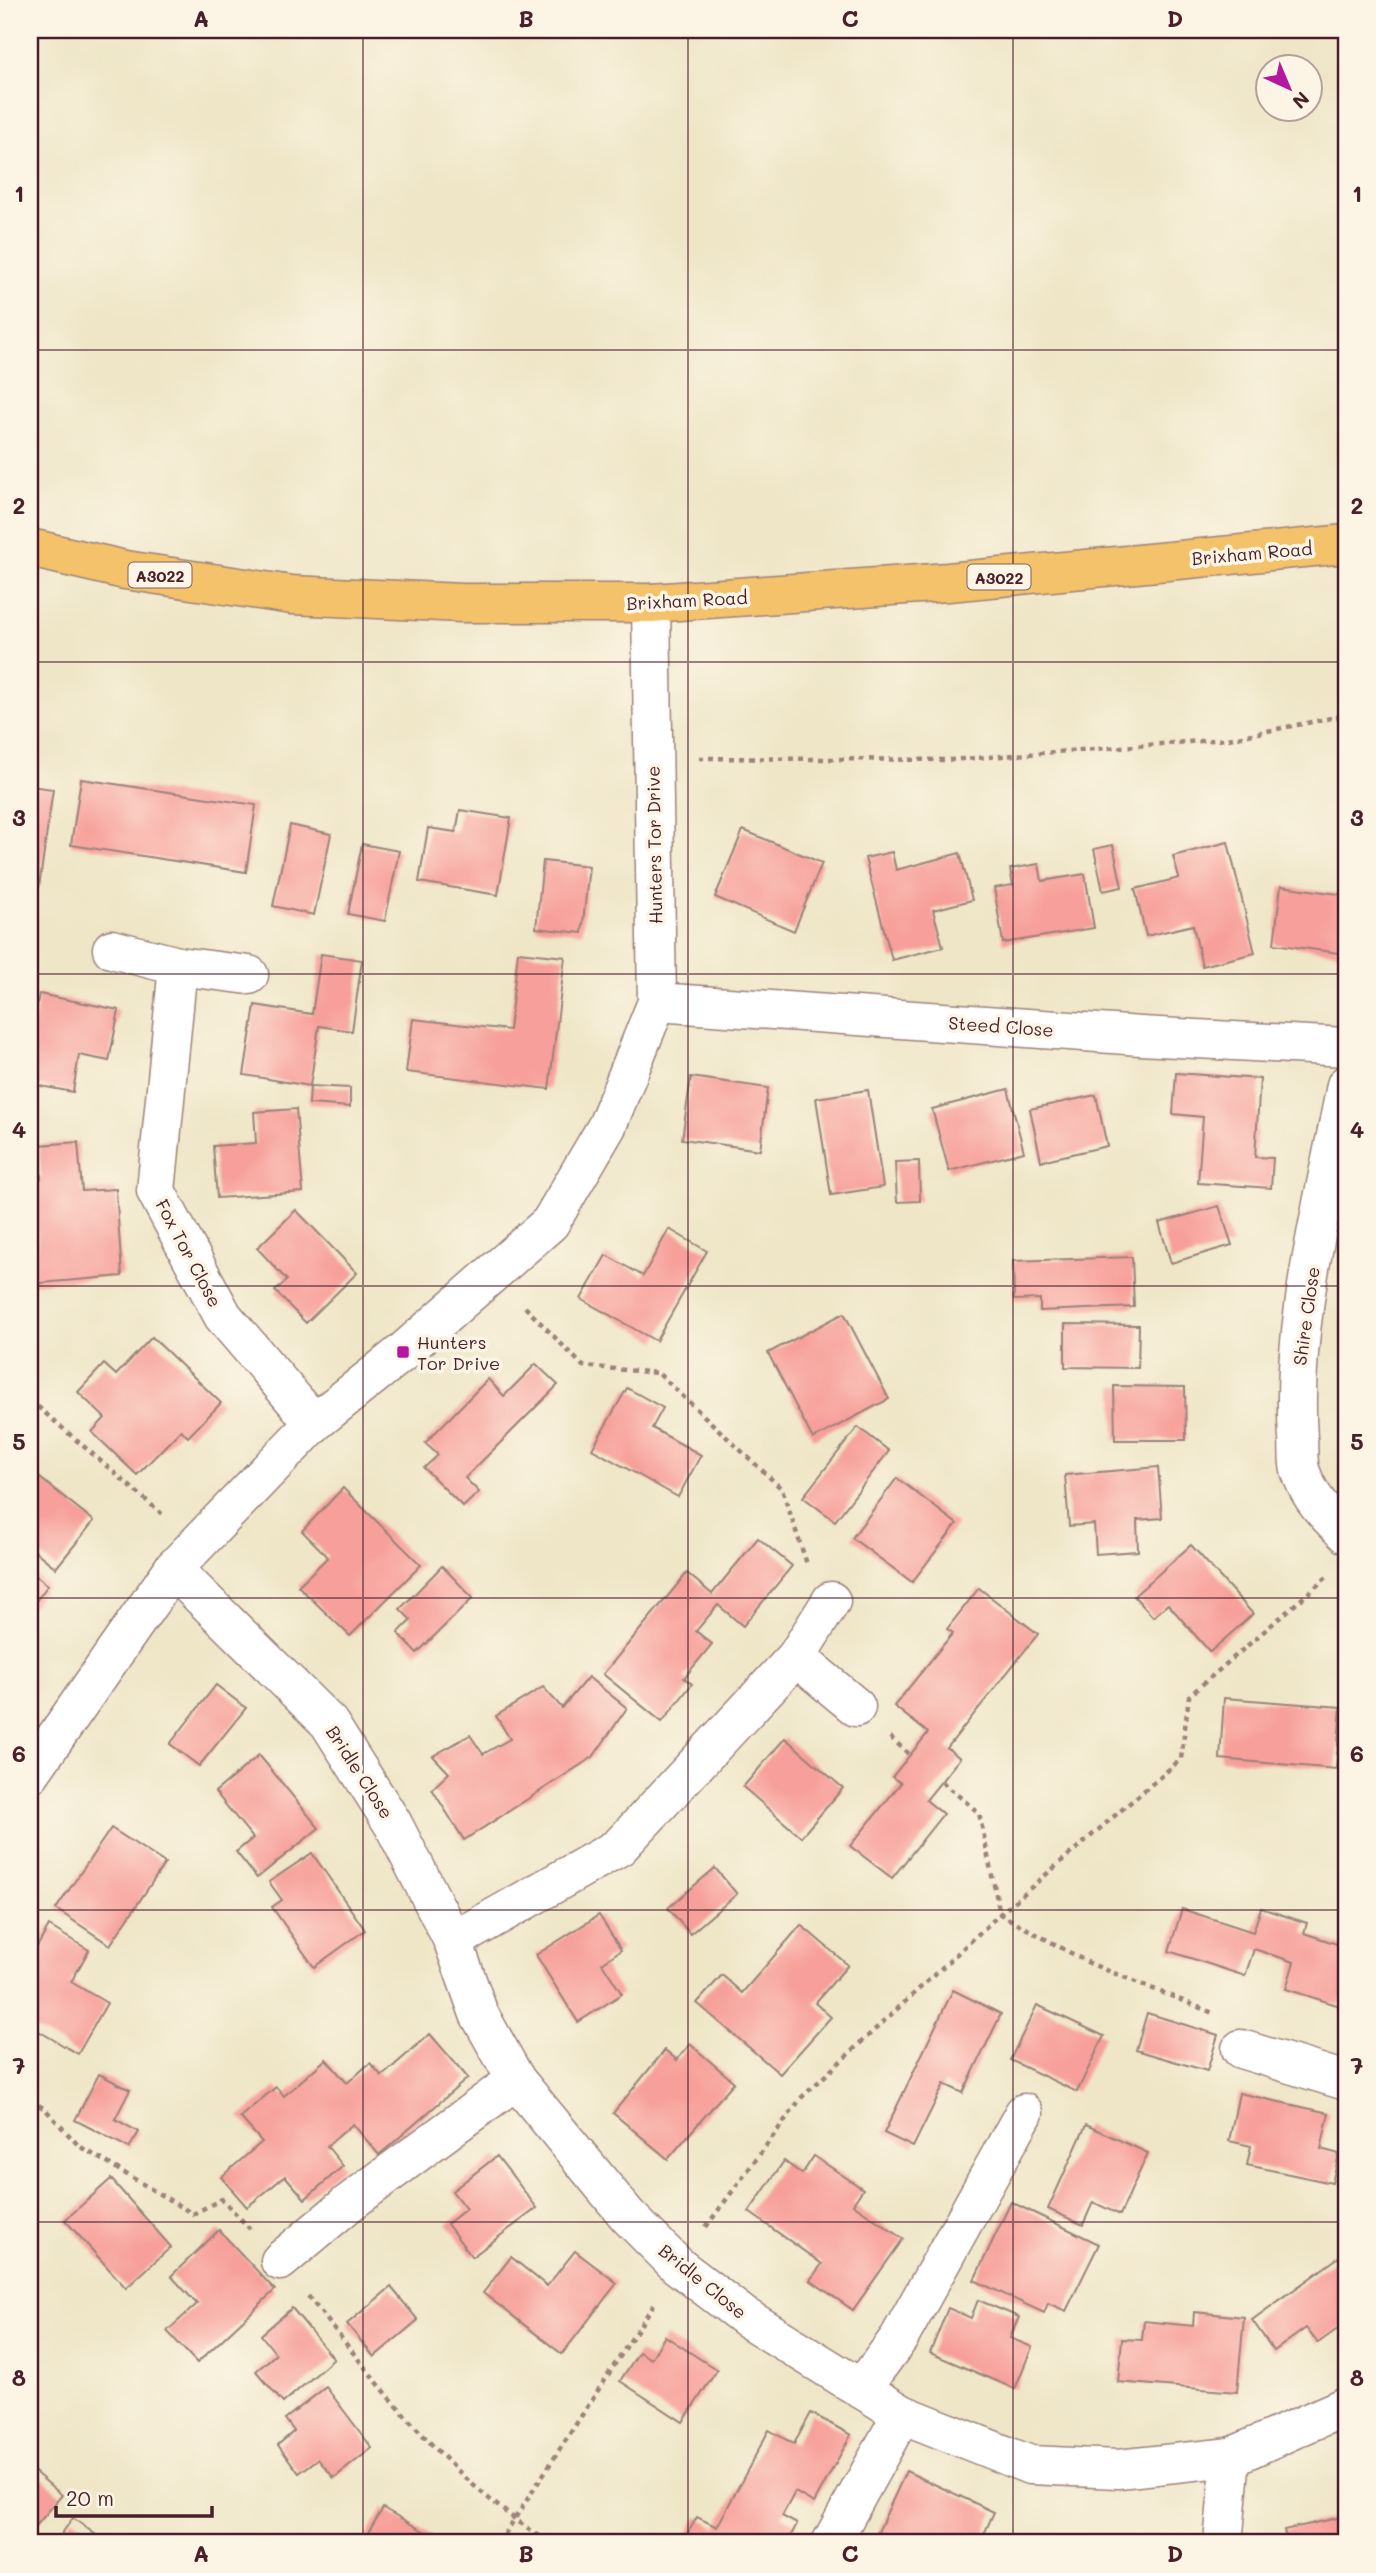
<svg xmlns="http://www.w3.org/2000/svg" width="1376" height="2573" font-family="Mali,sans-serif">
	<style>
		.building { fill: #f79f9a }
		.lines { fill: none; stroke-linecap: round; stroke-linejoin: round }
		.street-casing { stroke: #9c827a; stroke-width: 41 }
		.primary-casing { stroke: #9c827a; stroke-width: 41 }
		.path { stroke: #9c827a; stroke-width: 4.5; stroke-dasharray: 5 5; stroke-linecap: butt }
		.street { stroke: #fff; stroke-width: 38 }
		.primary { stroke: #f4c26a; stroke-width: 38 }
		.grid { fill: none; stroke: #4a1f2b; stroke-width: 2; stroke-opacity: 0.55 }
		.poi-dot { fill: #b5179e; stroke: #fcf5e5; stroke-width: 2.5 }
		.labels { text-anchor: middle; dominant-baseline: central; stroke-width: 7; stroke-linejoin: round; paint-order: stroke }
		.shield { fill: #fcf5e5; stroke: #7f5f63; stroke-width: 2 }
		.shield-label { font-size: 16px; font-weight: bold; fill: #4a1f2b }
		.street-label { font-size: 18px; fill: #4a1f2b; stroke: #fcf5e5 }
		.poi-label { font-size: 18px; fill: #4a1f2b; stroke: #fcf5e5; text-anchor: start }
		.neatline { fill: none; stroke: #4a1f2b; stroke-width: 2.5 }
		.grid-label { font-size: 23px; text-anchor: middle; font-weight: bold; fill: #4a1f2b }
	</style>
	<rect width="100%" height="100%" fill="#fcf5e5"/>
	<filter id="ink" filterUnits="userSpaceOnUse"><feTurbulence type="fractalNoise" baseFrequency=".0143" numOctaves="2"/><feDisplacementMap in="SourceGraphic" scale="14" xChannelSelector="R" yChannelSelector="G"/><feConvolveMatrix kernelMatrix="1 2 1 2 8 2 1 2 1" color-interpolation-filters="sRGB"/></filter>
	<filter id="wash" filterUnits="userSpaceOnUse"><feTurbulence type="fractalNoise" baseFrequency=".00686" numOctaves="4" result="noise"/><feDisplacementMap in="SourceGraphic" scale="28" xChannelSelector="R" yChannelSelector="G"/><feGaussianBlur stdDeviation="1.57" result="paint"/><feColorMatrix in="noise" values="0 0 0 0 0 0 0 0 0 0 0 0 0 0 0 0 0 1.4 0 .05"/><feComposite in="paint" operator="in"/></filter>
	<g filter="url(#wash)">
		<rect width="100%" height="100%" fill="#efe6c8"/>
		<g id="blocks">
			<g class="building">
				<path d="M81 779 256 805 246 872 71 845Z"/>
				<path d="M30 786 53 789 39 887 30 885Z"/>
				<path d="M460 810 511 818 498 895 419 882 428 828 456 832Z"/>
				<path d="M290 825 331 834 314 915 273 906Z"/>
				<path d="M743 830 822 863 794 931 715 897Z"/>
				<path d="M1228 842 1255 953 1202 966 1193 925 1146 936 1135 889 1179 878 1173 856Z"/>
				<path d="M362 844 399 851 385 921 348 914Z"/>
				<path d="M1113 845 1122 887 1103 891 1094 849Z"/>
				<path d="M892 852 896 870 960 853 972 900 933 910 943 947 892 960 865 858Z"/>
				<path d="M543 861 589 866 582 933 536 928Z"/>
				<path d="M1039 864 1042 881 1085 874 1094 928 1003 943 994 888 1013 885 1010 869Z"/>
				<path d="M1281 886 1346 895V954L1274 944Z"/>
				<path d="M518 952 565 957 549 1089 406 1072 413 1019 509 1030Z"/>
				<path d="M321 954 362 960 352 1031 319 1026 310 1086 244 1075 255 1005 312 1014Z"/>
				<path d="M39 994 119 1010 109 1061 79 1055 73 1092 30 1084V1041Z"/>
				<path d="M1176 1073 1260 1079 1255 1157 1273 1158 1271 1188 1198 1183 1203 1117 1173 1114Z"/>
				<path d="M691 1077 768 1088 760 1150 682 1139Z"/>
				<path d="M310 1086 350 1088V1107L309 1104Z"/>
				<path d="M1008 1089 1024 1152 949 1171 932 1109Z"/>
				<path d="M868 1090 883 1187 831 1195 816 1098Z"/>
				<path d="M1096 1095 1107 1146 1041 1161 1030 1109Z"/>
				<path d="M296 1109 303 1192 217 1198 213 1146 256 1143 254 1112Z"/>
				<path d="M78 1142 82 1191 116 1189 122 1276 30 1284V1249L38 1248 36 1225H30V1179L41 1178 39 1145Z"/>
				<path d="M919 1161 920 1201 897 1202 895 1162Z"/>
				<path d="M1219 1206 1232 1245 1171 1263 1159 1223Z"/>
				<path d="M296 1210 357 1273 306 1323 275 1291 287 1280 257 1248Z"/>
				<path d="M669 1229 707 1251 656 1341 581 1299 606 1255 643 1276Z"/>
				<path d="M1132 1257 1134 1307 1040 1311V1299L1014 1300 1013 1261Z"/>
				<path d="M844 1313 889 1399 813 1439 768 1353Z"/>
				<path d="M1065 1324 1139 1325 1138 1368 1065 1367Z"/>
				<path d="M152 1337 221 1403 188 1437 181 1430 137 1475 92 1432 105 1418 78 1392 104 1364 116 1375Z"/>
				<path d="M536 1364 558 1385 465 1478 479 1492 463 1507 424 1468 438 1455 425 1443 488 1379 504 1396Z"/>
				<path d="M1114 1386 1185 1387 1186 1440H1115Z"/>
				<path d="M627 1388 663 1408 652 1428 701 1455 678 1497 592 1449Z"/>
				<path d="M858 1427 889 1451 835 1521 803 1497Z"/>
				<path d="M1158 1467 1162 1518 1137 1520 1138 1551 1096 1554 1094 1524 1069 1526 1065 1475Z"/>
				<path d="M30 1470 94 1521 56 1568 30 1547Z"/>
				<path d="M897 1478 957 1524 912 1582 852 1538Z"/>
				<path d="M343 1488 421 1565 350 1636 298 1586 328 1557 302 1531Z"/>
				<path d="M758 1538 792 1566 743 1626 718 1605 696 1631 712 1644 684 1678 692 1684 662 1722 603 1674 687 1573 712 1594Z"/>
				<path d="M1191 1545 1253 1614 1210 1652 1168 1604 1153 1617 1134 1596Z"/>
				<path d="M442 1566 473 1598 417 1653 398 1633 411 1620 400 1609Z"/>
				<path d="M30 1571 48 1585 30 1609Z"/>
				<path d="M979 1588 1038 1634 947 1748 960 1758 926 1800 943 1814 892 1878 850 1846 901 1783 892 1777 928 1733 894 1706 953 1633 947 1629Z"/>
				<path d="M588 1677 627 1708 593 1757 464 1840 432 1789 449 1773 433 1756 470 1735 483 1754 510 1739 496 1716 543 1687 562 1708Z"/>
				<path d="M216 1685 246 1708 199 1766 170 1744Z"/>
				<path d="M1224 1698 1341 1707 1336 1769 1220 1759Z"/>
				<path d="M785 1738 843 1788 801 1837 743 1787Z"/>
				<path d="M259 1755 319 1828 257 1878 236 1852 253 1838 215 1792Z"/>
				<path d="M111 1828 165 1863 110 1945 56 1909Z"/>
				<path d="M312 1853 365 1930 314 1967 272 1907 282 1900 269 1882Z"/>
				<path d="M715 1868 737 1894 690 1934 668 1908Z"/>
				<path d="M1261 1908 1307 1923 1304 1933 1346 1947V1985L1340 2006 1286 1989 1294 1962 1254 1949 1245 1976 1169 1951 1182 1909 1253 1932Z"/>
				<path d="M599 1915 621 1950 602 1963 622 1994 578 2022 536 1955Z"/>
				<path d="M801 1925 848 1965 815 2003 831 2017 780 2074 697 2003 722 1975 742 1993Z"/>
				<path d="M49 1926 89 1950 71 1982 107 2003 78 2054 30 2026V1959Z"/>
				<path d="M953 1990 1001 2014 963 2093 944 2084 913 2147 884 2133Z"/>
				<path d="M1037 2005 1104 2036 1077 2092 1010 2060Z"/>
				<path d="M1147 2013 1218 2035 1207 2071 1136 2050Z"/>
				<path d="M430 2034 468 2078 379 2155 353 2124 327 2146 343 2166 305 2199 285 2176 247 2207 221 2177 262 2142 240 2117 276 2087 284 2096 326 2059 347 2083 370 2063 382 2076Z"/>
				<path d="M690 2044 734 2082 668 2159 613 2113 665 2050 677 2060Z"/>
				<path d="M99 2074 130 2090 115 2119 139 2132 129 2148 75 2120Z"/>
				<path d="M1239 2093 1329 2113 1321 2149 1339 2154 1332 2183 1247 2165 1251 2146 1229 2141Z"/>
				<path d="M1086 2125 1148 2153 1120 2215 1093 2202 1083 2225 1048 2209Z"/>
				<path d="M497 2156 537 2208 472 2257 447 2224 466 2209 452 2191Z"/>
				<path d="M814 2156 863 2189 853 2204 903 2239 853 2310 810 2280 822 2264 749 2212 784 2161 802 2174Z"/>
				<path d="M111 2179 171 2247 126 2288 65 2220Z"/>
				<path d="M1011 2202 1099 2244 1066 2311 1048 2303 1044 2313 974 2280Z"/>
				<path d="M219 2230 275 2290 197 2363 167 2331 197 2304 171 2276Z"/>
				<path d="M575 2251 617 2283 562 2354 483 2293 511 2257 547 2286Z"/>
				<path d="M1346 2252V2323L1318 2343 1306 2328 1274 2351 1252 2320Z"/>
				<path d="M391 2287 418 2320 374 2357 347 2324Z"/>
				<path d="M978 2300 1019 2317 1010 2338 1032 2347 1015 2389 930 2353 948 2308 971 2318Z"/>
				<path d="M292 2308 334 2359 283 2403 256 2371 276 2354 261 2335Z"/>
				<path d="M1194 2312 1244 2317 1237 2392 1118 2382 1122 2339 1142 2340 1144 2321 1193 2326Z"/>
				<path d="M665 2336 717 2370 683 2422 620 2381 639 2352 651 2359Z"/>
				<path d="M326 2387 372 2448 334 2478 318 2459 299 2473 278 2445 294 2431 285 2419Z"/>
				<path d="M811 2413 851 2435 814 2503 795 2492 782 2516 797 2524 787 2543H682L697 2517 717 2527 769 2430 794 2444Z"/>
				<path d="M30 2468 62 2495 30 2533Z"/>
				<path d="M906 2471 994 2512 980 2543H896L877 2534Z"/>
				<path d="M383 2508 444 2543H362Z"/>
				<path d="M1346 2516V2543H1287L1284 2530Z"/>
				<path d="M73 2518 107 2543H55Z"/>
				<path d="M1025 2538 1049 2542V2543H1024Z"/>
			</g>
		</g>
	</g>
	<g filter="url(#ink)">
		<use href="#blocks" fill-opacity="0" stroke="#9c827a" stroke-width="2"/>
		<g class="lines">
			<defs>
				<g id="street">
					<path d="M112 949 178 966 249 975"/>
					<path d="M178 966 156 1191 223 1316 314 1423"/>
					<path d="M657 1002 1141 1036 1346 1047"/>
					<path d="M1346 1085C1325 1198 1290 1323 1298 1438 1299 1450 1297 1465 1302 1475 1311 1500 1328 1516 1346 1534"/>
					<path d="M173 1569 329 1723 393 1824 453 1941 479 2014 516 2080 627 2215 678 2266 745 2317 902 2414 1030 2465 1118 2469 1231 2457 1223 2543"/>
					<path d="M796 1657 856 1707"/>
					<path d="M30 1774 173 1569 314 1423 403 1352 550 1223 607 1126 657 1002 651 603"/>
					<path d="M453 1941 619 1847 796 1657 831 1601"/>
					<path d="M1241 2049 1346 2081"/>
					<path d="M280 2261 349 2203 516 2080"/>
					<path d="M861 2389 899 2338 1024 2113"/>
					<path d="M1231 2457 1346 2406"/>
					<path d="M831 2543 902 2414"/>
				</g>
				<path id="primary" d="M30 548 125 570 292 595 462 603H651L948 582 1346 544"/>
			</defs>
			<use href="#street" class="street-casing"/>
			<use href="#primary" class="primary-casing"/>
			<g class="path">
				<path d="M699 758 949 760 1228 739 1346 715"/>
				<path d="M525 1307 583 1366 658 1373 782 1489 807 1564"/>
				<path d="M30 1400 162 1514"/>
				<path d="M890 1737 910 1755"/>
				<path d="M942 1782 979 1813 1000 1914 1089 1963 1213 2013"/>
				<path d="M30 2100 45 2109 79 2146 193 2214 222 2199 250 2229"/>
				<path d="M706 2227 802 2097 1000 1914 1181 1759 1189 1696 1327 1577"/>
				<path d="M308 2296C380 2386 451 2483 551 2543"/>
				<path d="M499 2543 654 2304"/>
			</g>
			<use href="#street" class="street"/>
			<use href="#primary" class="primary"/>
		</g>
	</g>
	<path class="grid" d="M363 30V2543M688 30V2543M1013 30V2543M30 350H1346M30 662H1346M30 974H1346M30 1286H1346M30 1598H1346M30 1910H1346M30 2222H1346"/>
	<rect class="poi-dot" x="396" y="1345" width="14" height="14" rx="3.5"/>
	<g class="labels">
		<g class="shield">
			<rect x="128.5" y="562.5" width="63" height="25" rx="5"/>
			<rect x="967.5" y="564.5" width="63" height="25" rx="5"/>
		</g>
		<g class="shield-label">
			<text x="160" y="575">A3022</text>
			<text x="999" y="577">A3022</text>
		</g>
		<g class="street-label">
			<text transform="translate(1252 553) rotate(-5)">Brixham Road</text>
			<text transform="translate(687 600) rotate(-3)">Brixham Road</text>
			<text transform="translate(654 845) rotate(-91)">Hunters Tor Drive</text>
			<text transform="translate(1001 1026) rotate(4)">Steed Close</text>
			<text transform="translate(189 1253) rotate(62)">Fox Tor Close</text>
			<text transform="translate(1306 1316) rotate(-82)">Shire Close</text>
			<text transform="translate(360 1772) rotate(57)">Bridle Close</text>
			<text transform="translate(703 2281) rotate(39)">Bridle Close</text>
		</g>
		<g class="poi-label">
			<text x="417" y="1342">Hunters<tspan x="417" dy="21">Tor Drive</tspan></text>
		</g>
	</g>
	<rect width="1376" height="2573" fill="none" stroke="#fcf5e5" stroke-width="77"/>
	<g transform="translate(1289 88) rotate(136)"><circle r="33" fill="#fcf5e5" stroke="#b59f9b" stroke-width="2"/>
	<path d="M0-5L12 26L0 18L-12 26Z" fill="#b5179e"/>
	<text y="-10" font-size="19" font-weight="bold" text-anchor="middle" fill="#4a1f2b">N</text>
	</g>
	<path d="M56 2506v10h156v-10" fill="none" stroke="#4a1f2b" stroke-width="3.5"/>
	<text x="66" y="2506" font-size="21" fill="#4a1f2b" stroke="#fcf5e5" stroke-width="5" paint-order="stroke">20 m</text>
	<rect x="38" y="38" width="1300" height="2496" class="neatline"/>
	<g class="grid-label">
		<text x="201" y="27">A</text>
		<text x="526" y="27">B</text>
		<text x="850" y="27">C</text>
		<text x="1175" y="27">D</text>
		<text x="19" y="202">1</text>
		<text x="1357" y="202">1</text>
		<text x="19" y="514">2</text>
		<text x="1357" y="514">2</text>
		<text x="19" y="826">3</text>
		<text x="1357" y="826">3</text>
		<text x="19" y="1138">4</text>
		<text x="1357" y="1138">4</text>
		<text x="19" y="1450">5</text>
		<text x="1357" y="1450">5</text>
		<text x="19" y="1762">6</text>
		<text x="1357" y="1762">6</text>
		<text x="19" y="2074">7</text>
		<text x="1357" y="2074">7</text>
		<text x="19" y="2386">8</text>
		<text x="1357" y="2386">8</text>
		<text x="201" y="2562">A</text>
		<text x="526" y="2562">B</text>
		<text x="850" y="2562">C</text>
		<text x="1175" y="2562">D</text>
	</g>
</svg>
